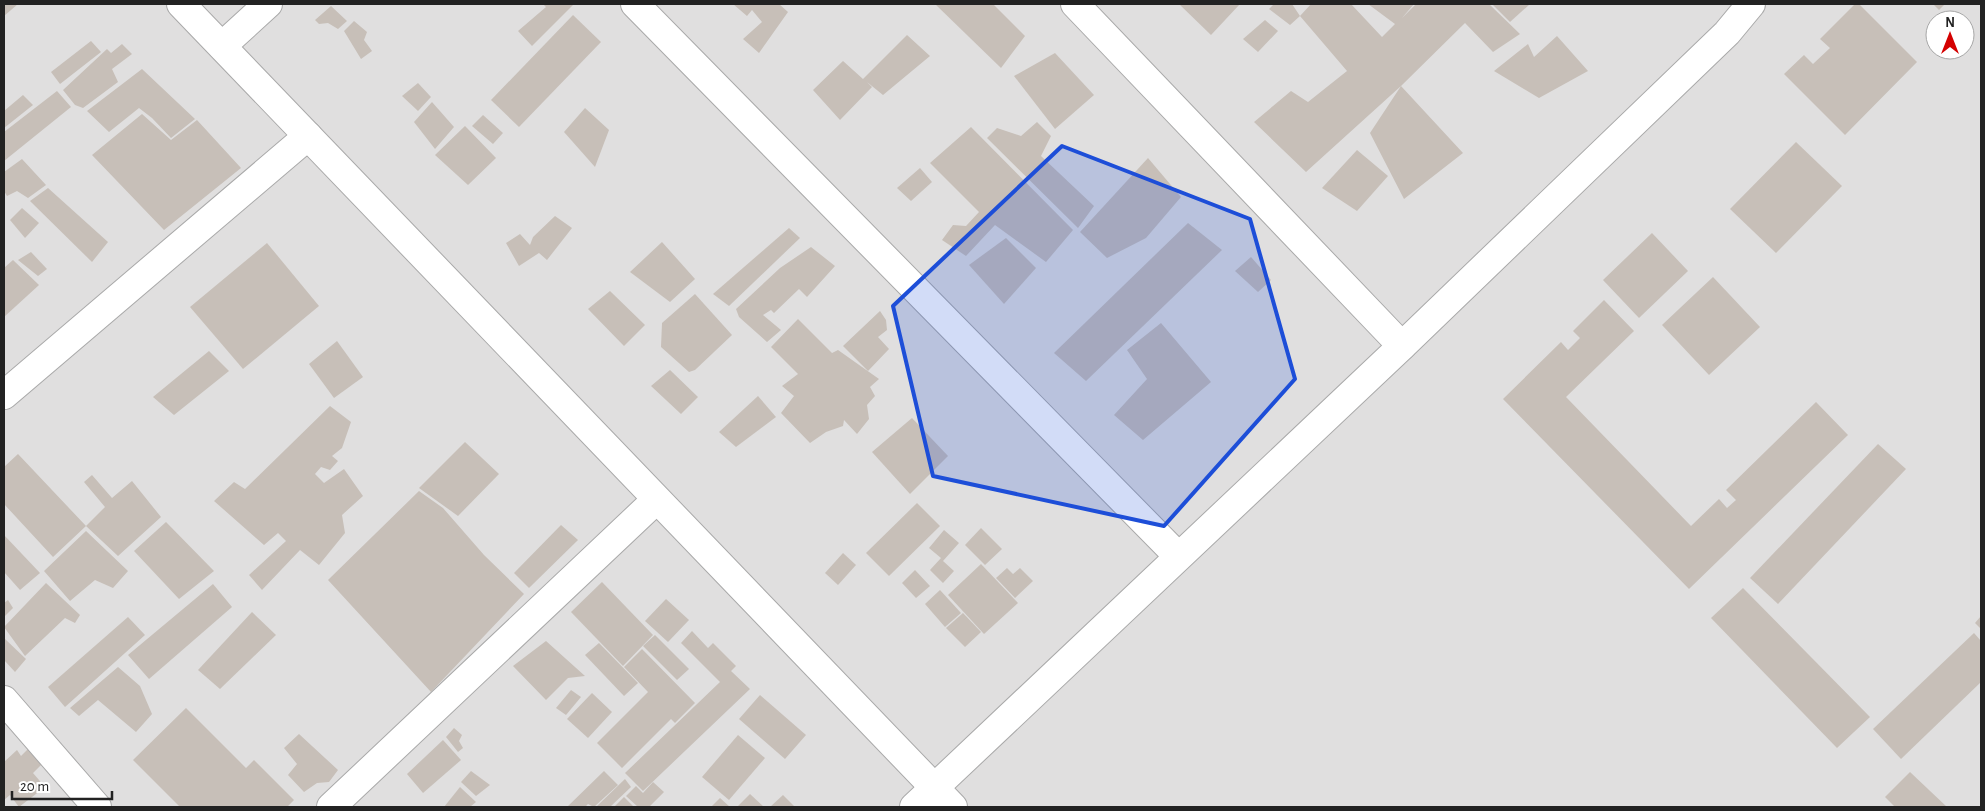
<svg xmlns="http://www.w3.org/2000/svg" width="1985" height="811" font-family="'Alegreya Sans',sans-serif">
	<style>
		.residential { fill: #e0dfdf; fill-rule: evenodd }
		.building { fill: #c7bfb8 }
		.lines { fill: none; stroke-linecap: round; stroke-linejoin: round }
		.minor-casing { stroke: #a9a9a9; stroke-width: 30 }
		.minor { stroke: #fff; stroke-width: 28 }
		.marked { fill: #1d4ed8; fill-opacity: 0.2; stroke: #1d4ed8; stroke-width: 4; stroke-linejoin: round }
	</style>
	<rect width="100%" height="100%" fill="#f2efe9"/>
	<path class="residential" d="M4 4H1981V807H4ZM1935 20H1965V50H1935Z"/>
	<g class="building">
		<path d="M4 4H18L4 16Z"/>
		<path d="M543 4H574L532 46 518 31 546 7Z"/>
		<path d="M733 4H779L788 12 759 53 743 39 762 22 752 10 747 16Z"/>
		<path d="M935 4H993L1025 36 1001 68Z"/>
		<path d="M1179 4H1240L1211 35Z"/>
		<path d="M1274 4H1292L1300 16 1311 4H1351L1382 37 1395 24 1368 4H1414L1402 18 1416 4H1489L1520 34 1493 52 1465 23 1401 86 1463 153 1404 199 1370 133 1401 86 1306 172 1254 122 1291 91 1308 102 1347 71 1300 16 1290 25 1269 9Z"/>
		<path d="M1492 4H1530L1510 22Z"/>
		<path d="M1855 4H1859L1917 62 1845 135 1784 74 1804 55 1813 64 1830 48 1820 39Z"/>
		<path d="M1933 4H1945L1939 10Z"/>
		<path d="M331 6 347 21 338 29 328 23 319 24 315 20Z"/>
		<path d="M573 15 601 42 519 127 491 100Z"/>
		<path d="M1265 20 1278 31 1258 52 1243 39Z"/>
		<path d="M354 21 367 32 364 40 372 51 361 59 344 31Z"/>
		<path d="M907 35 930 56 883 95 867 82 872 87 840 120 813 90 843 61 863 79Z"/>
		<path d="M1557 36 1588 71 1539 98 1494 71 1528 44 1534 57Z"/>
		<path d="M91 41 101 52 60 84 51 72Z"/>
		<path d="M122 44 132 54 112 69 118 82 83 108 75 105 63 90 107 49 111 53Z"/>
		<path d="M1055 53 1094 95 1055 129 1014 76Z"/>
		<path d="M142 69 195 119 171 138 152 118 139 108 109 132 87 111Z"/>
		<path d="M418 83 431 97 418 111 402 96Z"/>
		<path d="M57 91 71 107 4 161V132Z"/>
		<path d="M23 95 33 105 4 128V111Z"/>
		<path d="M432 102 454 127 435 149 414 122Z"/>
		<path d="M585 108 609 130 595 167 564 132Z"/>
		<path d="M142 114 171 140 197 120 241 168 164 230 92 155Z"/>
		<path d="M483 115 503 133 493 144 472 126Z"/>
		<path d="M1037 122 1051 136 1041 156 1094 206 1078 228 987 138 997 128 1021 136Z"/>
		<path d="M465 126 496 158 468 185 435 155Z"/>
		<path d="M971 127 1073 230 1046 262 995 225 966 256 942 240 953 225 966 226 979 212 930 163Z"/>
		<path d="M1796 142 1842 186 1776 253 1730 209Z"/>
		<path d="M1357 150 1388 176 1357 211 1322 188Z"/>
		<path d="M1148 158 1181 197 1146 238 1107 258 1080 232Z"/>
		<path d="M22 159 46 185 28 198 17 191 7 196 4 191V172Z"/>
		<path d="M920 168 932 182 911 201 897 188Z"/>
		<path d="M48 188 108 242 92 262 30 201Z"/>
		<path d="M22 208 39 223 25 238 10 220Z"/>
		<path d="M555 216 572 228 547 260 539 253 519 266 506 243 520 234 530 245 533 237Z"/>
		<path d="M1188 223 1222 250 1086 381 1054 353Z"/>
		<path d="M789 228 800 238 729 306 713 294Z"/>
		<path d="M1652 233 1688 271 1639 318 1603 280Z"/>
		<path d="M1006 238 1036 268 1004 304 969 265Z"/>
		<path d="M662 242 695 279 670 302 630 272Z"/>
		<path d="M267 243 319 306 243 369 190 307Z"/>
		<path d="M811 247 835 266 807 297 799 289 774 313 771 310 763 315 781 330 767 342 739 317 736 309 780 268Z"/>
		<path d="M31 252 47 269 38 276 18 260Z"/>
		<path d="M1251 257 1271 280 1258 292 1235 271Z"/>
		<path d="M13 260 39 285 4 317V268Z"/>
		<path d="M1713 277 1760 327 1709 375 1662 325Z"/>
		<path d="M610 291 645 325 624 346 588 309Z"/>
		<path d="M695 294 732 335 695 370 689 372 661 347 662 323Z"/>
		<path d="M1604 300 1634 331 1566 397 1691 526 1719 499 1727 508 1736 500 1726 490 1816 402 1848 435 1689 589 1503 399 1561 342 1568 350 1580 338 1573 331Z"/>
		<path d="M880 311 886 320 887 330 878 337 889 349 868 371 843 346Z"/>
		<path d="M798 319 832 353 838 350 879 379 870 387 875 396 867 405 869 419 857 434 844 420 843 426 826 432 810 443 781 413 794 396 782 386 798 374 771 347Z"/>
		<path d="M1161 323 1211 382 1143 440 1114 415 1147 379 1127 350Z"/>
		<path d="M337 341 363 377 334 398 309 364Z"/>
		<path d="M209 351 229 371 174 415 153 397Z"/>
		<path d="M670 370 698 397 681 414 651 386Z"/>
		<path d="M758 396 776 417 736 447 719 432Z"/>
		<path d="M330 406 351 422 342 448 332 456 338 461 330 470 321 467 315 474 324 483 344 469 363 496 342 515 345 533 319 565 300 550 262 590 249 575 286 541 278 533 264 545 214 501 234 482 245 489Z"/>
		<path d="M912 418 948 456 910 494 872 452Z"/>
		<path d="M465 442 499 474 458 516 419 488Z"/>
		<path d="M1878 444 1906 469 1778 604 1750 578Z"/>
		<path d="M18 454 86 526 105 507 84 482 92 475 112 498 132 481 161 517 118 556 86 526 53 557 4 504V467Z"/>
		<path d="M419 491 443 508 484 555 524 594 431 692 328 580Z"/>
		<path d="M917 503 940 526 889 576 866 553Z"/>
		<path d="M166 522 214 571 179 599 134 551Z"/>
		<path d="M561 525 578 540 529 588 514 573Z"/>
		<path d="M981 528 1002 549 985 565 965 545Z"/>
		<path d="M944 530 959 543 943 561 954 571 943 583 930 570 941 558 929 548Z"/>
		<path d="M86 531 128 571 113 588 95 580 70 601 44 571Z"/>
		<path d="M4 535 40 573 20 590 4 572Z"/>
		<path d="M843 553 856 565 838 585 825 573Z"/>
		<path d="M981 564 1018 603 984 634 948 595Z"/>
		<path d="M1007 568 1013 574 1020 568 1033 581 1015 598 996 578Z"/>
		<path d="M915 570 930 586 916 598 902 583Z"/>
		<path d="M602 582 653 635 623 666 571 612Z"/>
		<path d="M46 583 80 615 75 623 65 618 25 656 4 627Z"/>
		<path d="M213 584 232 607 149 679 128 655Z"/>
		<path d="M1743 588 1870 717 1837 748 1711 618Z"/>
		<path d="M940 590 961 613 945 627 925 604Z"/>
		<path d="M666 599 689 620 668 642 645 621Z"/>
		<path d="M8 600 13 608 4 617V603Z"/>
		<path d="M252 612 276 635 220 689 198 670Z"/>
		<path d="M963 613 981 632 965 647 946 628Z"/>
		<path d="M1981 616V629L1975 623Z"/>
		<path d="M128 617 145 635 65 707 48 687Z"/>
		<path d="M692 631 708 648 713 643 736 666 731 671 750 689 643 791 625 773 720 682 681 643Z"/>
		<path d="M1974 633 1981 641V682L1901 759 1873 729Z"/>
		<path d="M655 635 689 669 677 680 643 646Z"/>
		<path d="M4 638 26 659 15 672 4 660Z"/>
		<path d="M546 641 585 676 568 678 546 700 513 666Z"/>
		<path d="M599 643 638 683 624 696 585 655Z"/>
		<path d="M642 649 695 703 675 723 671 719 622 768 597 743 648 692 624 667Z"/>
		<path d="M118 667 140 686 152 714 136 732 98 700 79 716 70 708Z"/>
		<path d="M571 690 581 697 566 715 556 708Z"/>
		<path d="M592 693 612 712 588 738 567 719Z"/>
		<path d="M760 695 806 735 785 759 739 719Z"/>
		<path d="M186 708 246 768 254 760 294 800 287 807H180L133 760Z"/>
		<path d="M454 728 462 735 459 741 463 748 458 752 446 737Z"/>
		<path d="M299 734 338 770 329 782 317 783 304 792 288 775 297 764 284 748Z"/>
		<path d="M738 735 765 758 729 800 702 777Z"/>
		<path d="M443 740 461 760 423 793 407 774Z"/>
		<path d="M29 748 43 763 33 773 45 787 19 807 10 795 4 800V762L17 750 21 756Z"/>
		<path d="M471 771 490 785 476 796 461 782Z"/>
		<path d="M604 771 618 785 594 807 588 804 585 807H567Z"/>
		<path d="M1910 772 1947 807H1895L1885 797Z"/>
		<path d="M625 779 631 787 610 807H596Z"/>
		<path d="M653 782 664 792 649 807H638L626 796 636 786 643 793Z"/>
		<path d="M460 787 476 802 470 807H444Z"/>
		<path d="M750 794 764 807H737Z"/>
		<path d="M783 795 795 807H770Z"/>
		<path d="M624 797 634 807H614Z"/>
		<path d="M720 798 730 807H711Z"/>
	</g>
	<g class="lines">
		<defs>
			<g id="minor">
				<path d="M181 4 953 807"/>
				<path d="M635 4 1178 556"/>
				<path d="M1075 4 1402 346"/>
				<path d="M222 46 268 4"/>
				<path d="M4 395 308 136"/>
				<path d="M4 700 97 807"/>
				<path d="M331 807 656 500"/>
				<path d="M914 807 1402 346 1727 33 1751 4"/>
			</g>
		</defs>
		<use href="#minor" class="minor-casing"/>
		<use href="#minor" class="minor"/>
	</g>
	<path class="marked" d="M1062 146 1250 219 1295 379 1164 526 933 476 893 306Z"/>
	<rect width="1985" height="811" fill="none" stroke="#222222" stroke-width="10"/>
	<g transform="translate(1950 35)"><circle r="24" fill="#ffffff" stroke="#a7a7a7"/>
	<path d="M0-4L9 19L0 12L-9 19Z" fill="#d40000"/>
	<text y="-8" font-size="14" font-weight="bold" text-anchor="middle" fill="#222222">N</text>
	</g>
	<path d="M12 791v8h100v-8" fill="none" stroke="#222222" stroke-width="2.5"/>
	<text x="20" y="791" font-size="15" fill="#222222" stroke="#ffffff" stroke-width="4" paint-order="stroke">20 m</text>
</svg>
